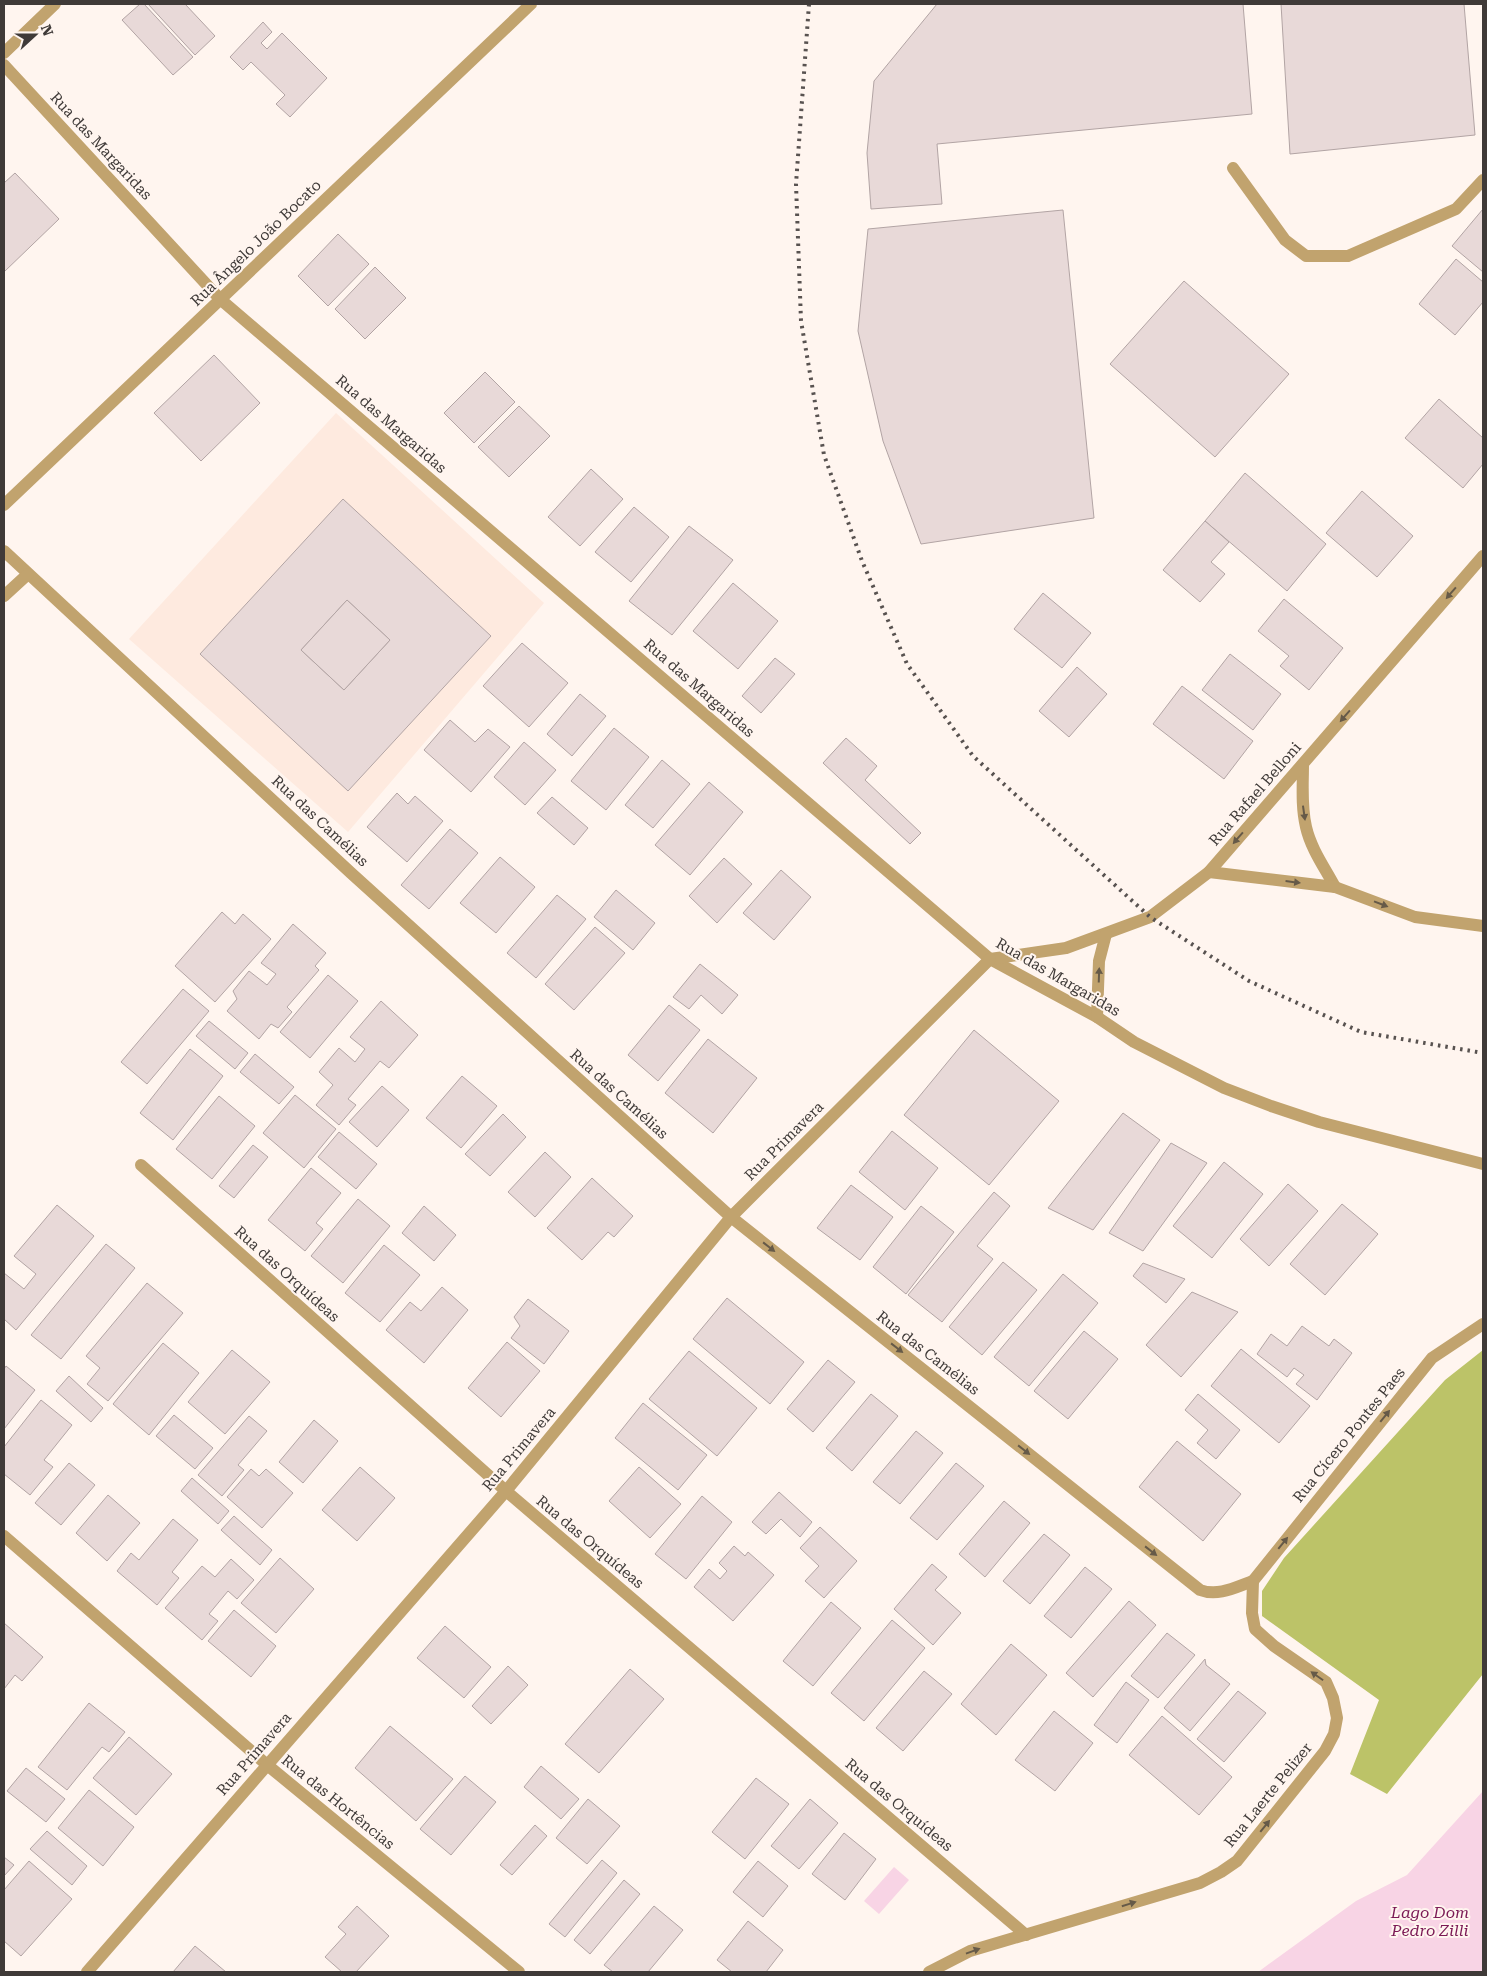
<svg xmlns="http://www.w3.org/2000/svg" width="1487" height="1976" font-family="'Roboto Serif',serif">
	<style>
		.built { fill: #feeadf }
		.forest { fill: #bcc368 }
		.water { fill: #f8d4e5 }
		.building { fill: #e8d9d8; stroke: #b2a4a4; fill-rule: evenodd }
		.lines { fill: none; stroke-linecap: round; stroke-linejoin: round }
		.service { stroke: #c1a36e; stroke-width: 12 }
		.minor { stroke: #c1a36e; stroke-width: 12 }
		.rail { stroke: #585250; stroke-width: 4; stroke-dasharray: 2.5 5; stroke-linecap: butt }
		.oneway { fill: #665a48 }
		.labels { text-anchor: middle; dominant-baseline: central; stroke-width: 4; stroke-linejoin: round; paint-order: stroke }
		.street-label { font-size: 15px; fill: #3f3a38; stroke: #fff5ef }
		.water-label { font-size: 16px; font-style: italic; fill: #7b1955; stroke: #fff5ef }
	</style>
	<rect width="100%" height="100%" fill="#fff5ef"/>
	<path class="built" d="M336 413 544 603 348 832 129 639Z"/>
	<path class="forest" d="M1483 1350V1674L1387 1794 1350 1774 1379 1700 1262 1616V1591L1284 1558 1445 1380Z"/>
	<g class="water">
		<path d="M1483 1791V1972H1258L1356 1901 1407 1875Z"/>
		<path d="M894 1867 909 1880 879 1914 864 1901Z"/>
	</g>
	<g class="building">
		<path d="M140 4H144L193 57 173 75 122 20Z"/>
		<path d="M148 4H185L215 36 195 55Z"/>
		<path d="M937 4H1243L1252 114 937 144 942 204 871 209 867 153 874 81Z"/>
		<path d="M1281 4H1464L1475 135 1290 154Z"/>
		<path d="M263 22 272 32 261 43 267 49 282 33 327 78 290 117 276 104 285 95 251 62 243 70 230 57Z"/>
		<path d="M15 173 59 219 4 272V183Z"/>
		<path d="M1483 209V272L1452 246Z"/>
		<path d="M1063 210 1094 518 921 544 883 441 858 331 868 229Z"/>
		<path d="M338 234 369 264 328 306 298 276Z"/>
		<path d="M1456 259 1483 282V302L1455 335 1419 304Z"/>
		<path d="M375 267 406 298 365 339 335 309Z"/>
		<path d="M1184 281 1289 374 1215 457 1110 364Z"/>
		<path d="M214 355 260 403 201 461 154 413Z"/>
		<path d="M485 372 515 402 474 443 444 413Z"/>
		<path d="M1439 399 1483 438V464L1463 488 1405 438Z"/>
		<path d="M519 406 550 436 509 477 478 447Z"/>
		<path d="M591 469 623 499 580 546 548 517Z"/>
		<path d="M1245 473 1326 544 1287 591 1205 521Z"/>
		<path d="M1362 491 1413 536 1377 577 1326 533Z"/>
		<path d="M343 499 491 636 348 791 200 654ZM347 600 390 640 344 690 301 650Z"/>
		<path d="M634 507 669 537 631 582 595 552Z"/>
		<path d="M1205 521 1229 542 1211 562 1225 574 1200 602 1163 570Z"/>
		<path d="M689 526 733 560 672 635 629 601Z"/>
		<path d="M733 583 778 621 738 669 693 631Z"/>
		<path d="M1043 593 1091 633 1062 668 1014 629Z"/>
		<path d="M1284 599 1343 648 1309 690 1280 666 1289 656 1258 631Z"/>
		<path d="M347 600 390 640 344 690 301 650Z"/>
		<path d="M522 643 568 683 529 727 483 686Z"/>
		<path d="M1230 654 1281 694 1253 730 1202 690Z"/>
		<path d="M775 658 795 674 761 713 742 696Z"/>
		<path d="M1077 667 1107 694 1069 737 1039 711Z"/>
		<path d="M1182 686 1253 741 1224 779 1153 724Z"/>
		<path d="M580 694 606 716 572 756 547 734Z"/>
		<path d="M450 720 475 742 488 729 510 747 471 792 424 750Z"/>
		<path d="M614 728 649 757 606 810 571 781Z"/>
		<path d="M846 738 877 766 865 780 921 833 910 844 823 763Z"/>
		<path d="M524 742 556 770 525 805 494 777Z"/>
		<path d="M662 760 690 784 653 828 625 805Z"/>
		<path d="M709 782 743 812 690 875 655 845Z"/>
		<path d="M397 793 408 804 415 796 443 821 407 862 367 827Z"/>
		<path d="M552 797 588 828 574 845 537 813Z"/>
		<path d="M450 829 478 853 429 909 401 885Z"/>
		<path d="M500 857 535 887 496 933 460 903Z"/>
		<path d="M724 858 752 884 717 923 689 896Z"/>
		<path d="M781 870 811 897 774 940 743 913Z"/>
		<path d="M616 890 655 923 633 950 594 917Z"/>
		<path d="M557 895 586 919 536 978 507 953Z"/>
		<path d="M222 912 235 924 243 914 271 939 215 1002 175 966Z"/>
		<path d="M293 924 326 953 315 966 319 970 287 1007 292 1012 278 1028 271 1024 259 1039 227 1011 237 999 233 991 249 971 267 985 276 974 261 963Z"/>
		<path d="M595 927 625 953 574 1010 545 984Z"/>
		<path d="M700 964 738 995 722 1014 701 995 689 1009 673 997Z"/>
		<path d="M328 975 358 1001 310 1058 280 1032Z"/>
		<path d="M183 989 209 1011 147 1084 121 1062Z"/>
		<path d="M381 1001 418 1035 389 1068 380 1061 348 1099 356 1105 339 1125 316 1105 333 1085 319 1072 339 1048 355 1062 365 1049 350 1037Z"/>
		<path d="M669 1005 700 1030 658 1081 628 1055Z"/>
		<path d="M209 1021 248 1053 235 1069 196 1036Z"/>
		<path d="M974 1030 1059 1101 989 1185 904 1115Z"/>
		<path d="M708 1039 757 1078 713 1133 665 1093Z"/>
		<path d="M190 1049 223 1076 173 1140 140 1113Z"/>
		<path d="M255 1054 294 1087 279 1104 240 1072Z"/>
		<path d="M462 1076 497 1106 461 1148 426 1118Z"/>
		<path d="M382 1086 409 1110 377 1147 349 1122Z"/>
		<path d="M295 1095 336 1129 304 1168 263 1133Z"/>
		<path d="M219 1096 255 1126 212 1179 176 1149Z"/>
		<path d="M1123 1113 1160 1140 1093 1230 1048 1208Z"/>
		<path d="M503 1114 526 1137 490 1176 465 1154Z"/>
		<path d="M892 1131 938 1168 905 1210 859 1172Z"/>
		<path d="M339 1132 377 1164 356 1189 318 1157Z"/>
		<path d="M1171 1143 1207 1163 1143 1251 1109 1233Z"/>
		<path d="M253 1145 268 1157 234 1198 219 1186Z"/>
		<path d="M545 1152 571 1177 535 1217 508 1192Z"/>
		<path d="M1224 1162 1263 1194 1212 1258 1173 1226Z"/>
		<path d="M311 1168 341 1193 316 1223 323 1229 305 1251 268 1220Z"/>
		<path d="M592 1178 633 1216 614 1237 608 1232 582 1260 547 1228Z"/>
		<path d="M1288 1184 1318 1211 1269 1266 1240 1239Z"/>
		<path d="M851 1185 893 1217 860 1260 817 1228Z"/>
		<path d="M994 1192 1010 1206 977 1246 993 1259 942 1322 908 1295Z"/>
		<path d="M358 1199 390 1226 343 1283 311 1256Z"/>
		<path d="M1342 1204 1378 1234 1325 1295 1290 1264Z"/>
		<path d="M57 1205 94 1236 16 1330 4 1319V1273L24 1289 36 1274 14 1256Z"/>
		<path d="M424 1206 456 1235 434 1261 402 1233Z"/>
		<path d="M921 1206 954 1232 906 1294 873 1267Z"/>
		<path d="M106 1244 135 1268 61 1359 31 1335Z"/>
		<path d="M384 1245 420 1275 380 1322 345 1293Z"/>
		<path d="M1003 1262 1037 1290 982 1355 949 1327Z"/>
		<path d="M1143 1263 1185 1279 1166 1303 1133 1276Z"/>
		<path d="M1063 1274 1098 1303 1029 1386 994 1357Z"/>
		<path d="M147 1283 183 1313 108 1401 87 1384 100 1368 86 1356Z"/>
		<path d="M442 1287 468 1310 424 1363 386 1330 410 1302 421 1311Z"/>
		<path d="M1192 1292 1238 1312 1181 1377 1146 1345Z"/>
		<path d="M727 1298 804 1362 770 1404 693 1339Z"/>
		<path d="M528 1299 569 1331 544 1364 511 1338 520 1326 514 1317Z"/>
		<path d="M1302 1326 1329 1346 1334 1339 1352 1353 1317 1400 1296 1384 1304 1375 1294 1368 1287 1377 1257 1354 1271 1334 1287 1346Z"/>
		<path d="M1084 1331 1118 1359 1068 1419 1034 1391Z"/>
		<path d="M507 1342 540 1371 501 1417 468 1388Z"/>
		<path d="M163 1343 199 1373 149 1435 113 1404Z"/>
		<path d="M1241 1349 1310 1406 1279 1443 1211 1386Z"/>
		<path d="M232 1350 270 1382 225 1434 188 1402Z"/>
		<path d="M689 1351 757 1408 717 1456 649 1399Z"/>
		<path d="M828 1360 855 1382 813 1432 787 1409Z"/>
		<path d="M6 1366 35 1390 4 1429V1369Z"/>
		<path d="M69 1376 103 1408 91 1422 56 1391Z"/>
		<path d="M871 1394 898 1416 852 1471 826 1448Z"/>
		<path d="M1198 1394 1240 1430 1216 1459 1197 1443 1208 1430 1185 1410Z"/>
		<path d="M41 1400 72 1425 44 1460 53 1467 30 1495 4 1474V1447Z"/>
		<path d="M643 1403 707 1455 678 1490 615 1438Z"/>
		<path d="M174 1415 213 1448 195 1469 156 1436Z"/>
		<path d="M249 1416 267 1431 238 1465 244 1470 222 1496 198 1475Z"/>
		<path d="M314 1420 338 1441 303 1483 279 1462Z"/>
		<path d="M916 1431 943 1453 900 1504 873 1482Z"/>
		<path d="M1177 1441 1241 1494 1203 1541 1139 1487Z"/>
		<path d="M69 1463 95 1485 61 1525 35 1503Z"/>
		<path d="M956 1463 984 1486 937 1540 910 1518Z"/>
		<path d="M360 1467 395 1498 357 1541 322 1510Z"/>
		<path d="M639 1467 681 1504 650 1538 609 1501Z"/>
		<path d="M251 1469 259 1476 266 1469 293 1493 262 1528 227 1497Z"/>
		<path d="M192 1478 229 1511 218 1524 181 1491Z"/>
		<path d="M779 1492 812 1522 800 1537 781 1519 766 1534 752 1522Z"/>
		<path d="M108 1495 140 1523 107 1561 76 1533Z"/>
		<path d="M702 1496 732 1522 686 1579 655 1554Z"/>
		<path d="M1004 1501 1030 1523 985 1577 959 1554Z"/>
		<path d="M234 1516 272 1550 260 1565 221 1530Z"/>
		<path d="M173 1519 198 1540 172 1572 179 1578 157 1605 117 1571 131 1553 139 1560Z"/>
		<path d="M820 1527 857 1561 824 1598 805 1581 819 1566 800 1548Z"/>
		<path d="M1044 1534 1070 1555 1030 1604 1003 1581Z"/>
		<path d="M734 1546 745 1556 748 1552 774 1575 733 1621 694 1587 709 1569 720 1579 727 1571 719 1563Z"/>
		<path d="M280 1558 314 1589 276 1633 241 1603Z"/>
		<path d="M231 1559 254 1580 237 1599 228 1591 209 1614 218 1621 202 1640 165 1608 202 1566 215 1577Z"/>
		<path d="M932 1564 947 1577 935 1590 961 1613 933 1645 894 1609Z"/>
		<path d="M1085 1567 1112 1589 1071 1638 1044 1616Z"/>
		<path d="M1129 1601 1156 1625 1093 1697 1066 1673Z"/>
		<path d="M831 1602 861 1628 813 1686 783 1661Z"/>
		<path d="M234 1610 276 1646 251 1677 208 1641Z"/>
		<path d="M892 1620 925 1648 864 1721 831 1693Z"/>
		<path d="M4 1623 43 1657 22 1681 15 1675 4 1689Z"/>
		<path d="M445 1626 491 1667 464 1698 417 1658Z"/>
		<path d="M1167 1633 1195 1655 1158 1698 1131 1676Z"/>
		<path d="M1011 1644 1047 1675 996 1735 961 1704Z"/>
		<path d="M1205 1659 1206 1665 1230 1684 1190 1731 1164 1708Z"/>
		<path d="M508 1666 528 1685 491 1724 472 1706Z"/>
		<path d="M630 1669 664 1699 599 1773 565 1744Z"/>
		<path d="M924 1671 952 1694 903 1751 876 1728Z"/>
		<path d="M1126 1682 1149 1700 1117 1743 1094 1725Z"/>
		<path d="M1238 1691 1266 1713 1224 1762 1197 1739Z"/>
		<path d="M89 1703 125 1732 109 1752 102 1747 67 1790 38 1767Z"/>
		<path d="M1054 1711 1093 1743 1055 1791 1015 1760Z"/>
		<path d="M1162 1716 1232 1777 1199 1815 1129 1755Z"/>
		<path d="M390 1726 453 1779 416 1821 355 1768Z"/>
		<path d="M129 1737 172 1774 136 1815 93 1778Z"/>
		<path d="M541 1766 579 1799 561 1819 524 1787Z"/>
		<path d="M26 1768 65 1799 46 1822 7 1791Z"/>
		<path d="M465 1776 496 1802 451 1855 420 1829Z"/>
		<path d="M756 1778 789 1804 745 1859 712 1832Z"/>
		<path d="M89 1790 134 1827 103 1866 58 1828Z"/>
		<path d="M588 1799 620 1826 587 1864 556 1838Z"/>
		<path d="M810 1799 838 1823 799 1869 771 1846Z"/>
		<path d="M535 1825 547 1836 512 1875 500 1865Z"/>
		<path d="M47 1831 87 1866 72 1885 30 1849Z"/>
		<path d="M844 1833 876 1859 845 1900 812 1874Z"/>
		<path d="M4 1857 14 1865 4 1876Z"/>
		<path d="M602 1860 617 1873 565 1937 549 1924Z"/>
		<path d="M29 1861 72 1899 21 1956 4 1941V1890Z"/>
		<path d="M758 1861 788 1886 763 1917 733 1892Z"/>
		<path d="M624 1880 640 1894 590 1954 574 1940Z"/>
		<path d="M357 1906 389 1936 356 1972H342L325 1957 346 1934 338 1927Z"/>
		<path d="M654 1906 683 1930 648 1972H613L604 1965Z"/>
		<path d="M748 1921 783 1950 766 1972H732L717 1960Z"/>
		<path d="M195 1946 226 1972H173Z"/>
	</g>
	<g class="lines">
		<path class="service" d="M1233 168 1285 240 1306 256H1348L1456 209 1483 180"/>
		<g class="minor">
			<path d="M4 53 55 4"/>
			<path d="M4 65 220 299 990 959 1097 1017 1134 1042 1224 1088 1271 1106 1319 1122 1483 1164"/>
			<path d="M4 505 531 4"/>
			<path d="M4 551 351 873 731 1217 1200 1590C1218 1597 1236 1587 1253 1581"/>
			<path d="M4 596 28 574"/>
			<path d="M1303 764C1303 785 1301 806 1306 827 1311 849 1325 868 1335 887"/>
			<path d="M1209 872 1335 887 1415 917 1483 926"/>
			<path d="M990 959 1066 948 1150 917 1209 872 1483 556"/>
			<path d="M1097 1017 1099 961 1106 934"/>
			<path d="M141 1165 506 1491 1026 1935"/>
			<path d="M4 1536 266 1764 519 1972"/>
			<path d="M1253 1581 1432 1358 1483 1324"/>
			<path d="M87 1972 506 1491 731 1217 990 959"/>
			<path d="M929 1972 970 1951 1200 1883 1221 1872 1237 1861 1325 1751 1334 1734 1337 1718 1333 1698 1326 1682 1274 1646 1255 1629 1252 1613 1253 1581"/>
		</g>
		<path class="rail" d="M809 4 796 184 801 321 824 455 862 561 907 664 973 756 1150 917 1249 981 1361 1032 1483 1053"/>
	</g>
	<defs><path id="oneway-solid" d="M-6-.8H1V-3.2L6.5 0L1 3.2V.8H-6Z" transform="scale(1.25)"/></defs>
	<g class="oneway">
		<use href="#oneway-solid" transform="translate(1451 593) rotate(131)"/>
		<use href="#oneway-solid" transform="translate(1345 716) rotate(131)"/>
		<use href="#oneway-solid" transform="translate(1304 813) rotate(82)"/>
		<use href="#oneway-solid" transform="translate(1238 838) rotate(131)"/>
		<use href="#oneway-solid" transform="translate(1293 882) rotate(7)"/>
		<use href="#oneway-solid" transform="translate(1381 904) rotate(21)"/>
		<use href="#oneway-solid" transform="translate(1099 975) rotate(-88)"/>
		<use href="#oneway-solid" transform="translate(769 1247) rotate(38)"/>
		<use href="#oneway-solid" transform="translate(897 1348) rotate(38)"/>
		<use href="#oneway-solid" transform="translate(1385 1416) rotate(-51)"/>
		<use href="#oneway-solid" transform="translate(1024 1450) rotate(38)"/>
		<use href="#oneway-solid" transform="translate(1283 1543) rotate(-51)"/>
		<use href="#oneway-solid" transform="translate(1151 1551) rotate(38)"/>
		<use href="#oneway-solid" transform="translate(1317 1676) rotate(-145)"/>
		<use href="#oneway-solid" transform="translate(1265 1826) rotate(-51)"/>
		<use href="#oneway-solid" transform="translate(1129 1904) rotate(-17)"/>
		<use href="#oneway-solid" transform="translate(973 1951) rotate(-20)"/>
	</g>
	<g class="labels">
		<g class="street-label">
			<text transform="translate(101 146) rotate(47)">Rua das Margaridas</text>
			<text transform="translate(256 243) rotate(-44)">Rua Ângelo João Bocato</text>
			<text transform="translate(391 424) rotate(41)">Rua das Margaridas</text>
			<text transform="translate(699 688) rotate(41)">Rua das Margaridas</text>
			<text transform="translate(1255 794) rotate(-49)">Rua Rafael Belloni</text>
			<text transform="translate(320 821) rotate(43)">Rua das Camélias</text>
			<text transform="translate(1058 977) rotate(30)">Rua das Margaridas</text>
			<text transform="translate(619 1094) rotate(42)">Rua das Camélias</text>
			<text transform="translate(784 1141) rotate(-45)">Rua Primavera</text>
			<text transform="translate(287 1274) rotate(42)">Rua das Orquídeas</text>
			<text transform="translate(928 1353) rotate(38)">Rua das Camélias</text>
			<text transform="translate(1349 1435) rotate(-51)">Rua Cícero Pontes Paes</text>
			<text transform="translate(519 1449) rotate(-50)">Rua Primavera</text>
			<text transform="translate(590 1542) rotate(40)">Rua das Orquídeas</text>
			<text transform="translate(254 1754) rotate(-49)">Rua Primavera</text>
			<text transform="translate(1268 1795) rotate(-51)">Rua Laerte Pelizer</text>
			<text transform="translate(338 1802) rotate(39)">Rua das Hortências</text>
			<text transform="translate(899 1805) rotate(40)">Rua das Orquídeas</text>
		</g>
		<g class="water-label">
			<text x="1430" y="1912">Lago Dom<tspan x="1430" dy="18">Pedro Zilli</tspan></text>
		</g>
	</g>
	<rect width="1487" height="1976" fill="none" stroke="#3f3a38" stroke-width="10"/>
	<g transform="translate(35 35) rotate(69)" stroke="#fff5ef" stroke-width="4" paint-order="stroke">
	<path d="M0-4L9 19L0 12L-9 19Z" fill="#3f3a38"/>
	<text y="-8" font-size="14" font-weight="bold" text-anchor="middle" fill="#3f3a38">N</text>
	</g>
</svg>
